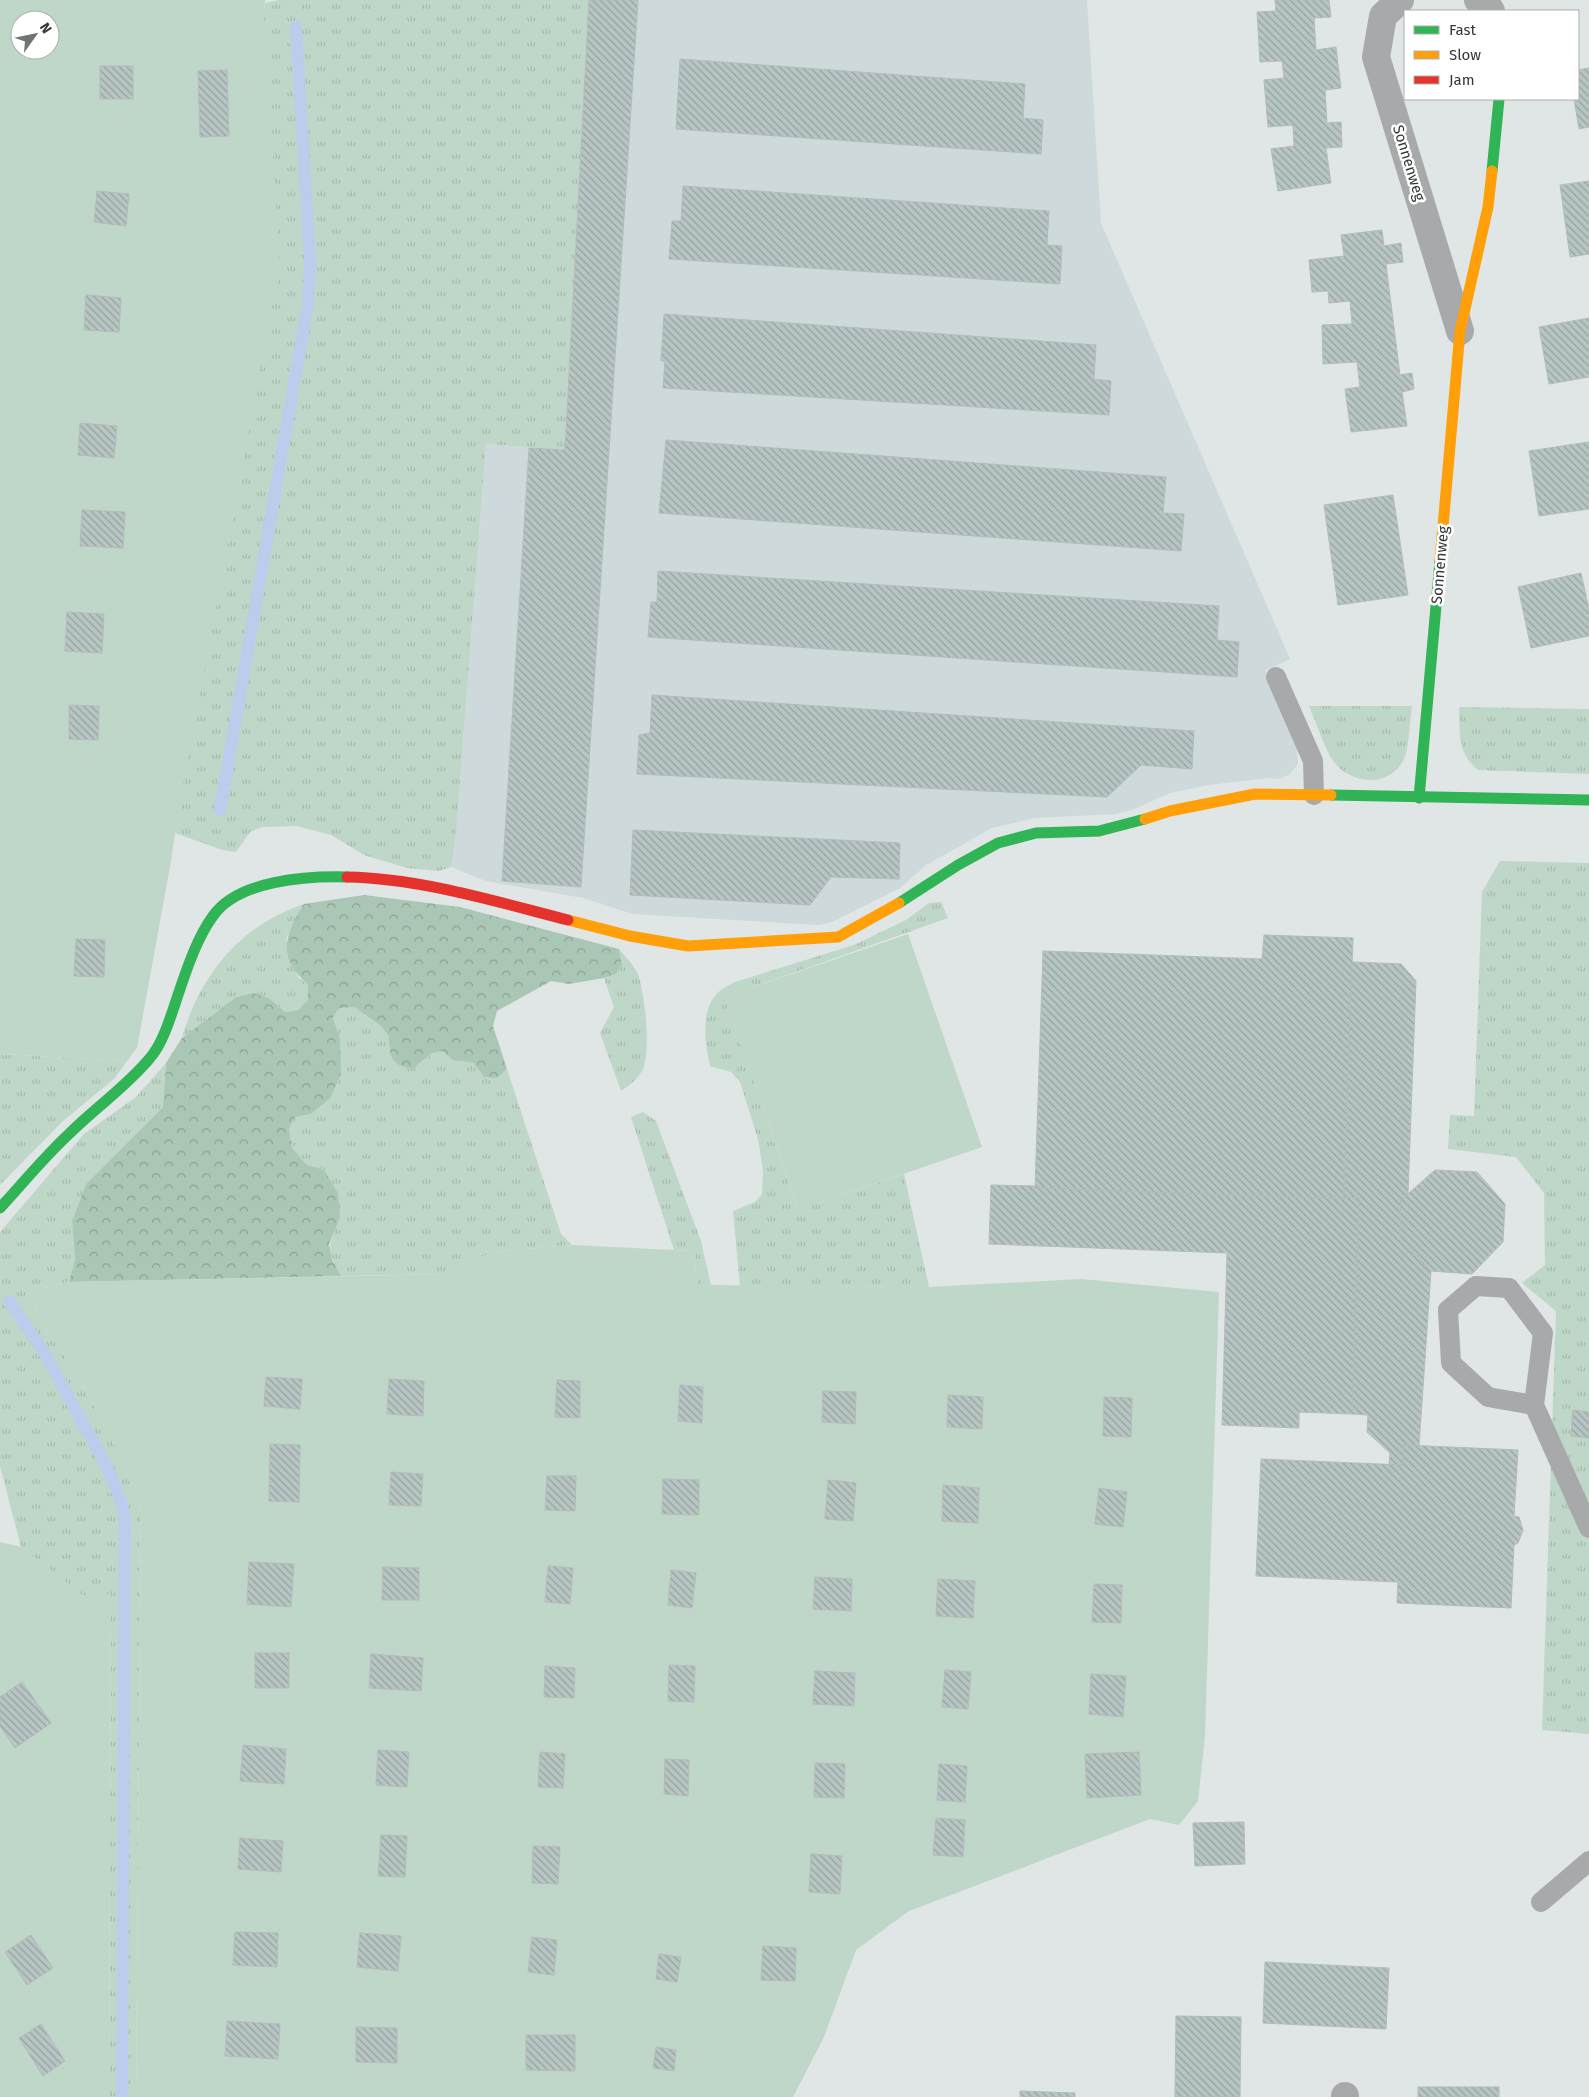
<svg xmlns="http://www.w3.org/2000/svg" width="1589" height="2097" font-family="'Fira Sans',sans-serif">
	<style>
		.built { fill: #ced9db }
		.grass { fill: url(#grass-tufts) }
		.forest { fill: url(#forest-crowns) }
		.garden { fill: #bfd7c8; fill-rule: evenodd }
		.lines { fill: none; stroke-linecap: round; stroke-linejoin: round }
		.stream { stroke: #bbcced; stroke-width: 12 }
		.building { fill: url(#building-back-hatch); stroke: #b6baba }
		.lane { stroke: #a7a9aa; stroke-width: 20 }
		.street { stroke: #a7a9aa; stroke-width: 28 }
		.fast { stroke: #30b455; stroke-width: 11 }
		.slow { stroke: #ff9f0a; stroke-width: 11 }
		.jam { stroke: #e5322d; stroke-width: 11 }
		.labels { text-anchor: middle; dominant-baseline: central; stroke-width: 5; stroke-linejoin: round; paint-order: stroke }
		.street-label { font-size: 15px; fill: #333737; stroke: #fff }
	</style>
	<defs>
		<pattern id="grass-tufts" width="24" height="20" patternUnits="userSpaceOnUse" patternTransform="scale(1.25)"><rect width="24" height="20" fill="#bfd7c8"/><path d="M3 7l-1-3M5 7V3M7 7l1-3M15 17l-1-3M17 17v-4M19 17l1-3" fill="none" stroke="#a5b9ac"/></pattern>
		<pattern id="forest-crowns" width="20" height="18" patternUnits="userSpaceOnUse" patternTransform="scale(1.25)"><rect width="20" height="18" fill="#aac6b4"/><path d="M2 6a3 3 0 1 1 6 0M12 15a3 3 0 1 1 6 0" fill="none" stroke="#8ba293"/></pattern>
		<pattern id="building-back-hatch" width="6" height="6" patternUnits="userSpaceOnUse" patternTransform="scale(1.25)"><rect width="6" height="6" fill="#b7c6c4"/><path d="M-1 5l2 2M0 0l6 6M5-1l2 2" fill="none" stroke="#95a2a0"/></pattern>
	</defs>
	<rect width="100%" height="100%" fill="#e0e5e6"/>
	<path class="built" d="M589 0H1087L1101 223 1290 659 1266 670 1268 684 1297 749 1298 764 1289 775 1278 779 1268 778 1209 785 1170 793 1134 809 1116 814 1035 818 992 828 926 865 900 888 832 922 818 925 632 914 583 898 486 881 451 867 456 834 486 444 565 450Z"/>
	<g class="grass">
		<path d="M278 0H589L565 450 486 444 456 834 451 867 439 871 407 868 364 855 331 835 297 826 262 827 250 832 236 852 222 850 175 833 265 3Z"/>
		<path d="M1309 706H1412C1410 718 1409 750 1404 759 1390 788 1351 785 1334 762 1324 748 1316 721 1309 706Z"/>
		<path d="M1459 707 1589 709V774L1478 770C1457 753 1460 732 1459 707Z"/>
		<path d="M1500 861 1589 863V1734L1542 1730 1556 1311 1522 1283 1545 1265 1544 1193 1516 1157 1448 1149 1450 1115 1474 1116 1482 892Z"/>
		<path d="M941 902 948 918 725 997 798 1210 904 1174 929 1287 740 1286 733 1211 755 1202 762 1194 763 1170 758 1139 740 1082 731 1072 710 1066C705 1043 699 1007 721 990 725 987 730 985 735 982L854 945 906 920 929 903Z"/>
		<path d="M304 904 286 939 298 977 308 985V1000L298 1010 285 1012 269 998 253 993 236 997 182 1038C200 974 241 925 304 904Z"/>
		<path d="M619 949C627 958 635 966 639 977 645 998 651 1049 643 1069 638 1079 630 1085 621 1091L600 1033 614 1007 604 978 616 974 622 965Z"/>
		<path d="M339 1007H354L381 1026 389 1037V1050L414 1068 430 1054 442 1051 453 1060 474 1063 497 1078 507 1069 561 1234 572 1245 492 1252 451 1274 341 1276C326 1248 328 1246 340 1218L324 1170 306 1164 292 1148 289 1129 295 1117 311 1114 340 1039 333 1017Z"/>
		<path d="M0 1054 127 1061 115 1078 63 1121 0 1185Z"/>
		<path d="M166 1063 163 1107 86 1184 72 1221 75 1260 69 1282 52 1285 25 1295 77 1375 121 1457 141 1512 136 2097H109L111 1595H82L21 1547 0 1466V1232L84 1134 136 1097Z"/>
		<path d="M643 1112 656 1121 701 1241 711 1285H697L694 1251 674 1250 631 1117Z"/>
	</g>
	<path class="forest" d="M364 895 460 907 619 949 622 965 616 974 604 978 569 984 551 981 497 1011 493 1026 507 1069 497 1078 484 1077 474 1063 453 1060 442 1051 430 1054 414 1068C392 1067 389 1057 389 1037L381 1026 354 1007 339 1008 333 1017 340 1039 341 1074 330 1098 311 1114 295 1117 289 1129 292 1148 306 1164 324 1170 338 1193 340 1218 329 1244 332 1259 341 1276 69 1282 75 1260 72 1221 86 1184 163 1107 166 1063 182 1038 236 997 253 993 269 998 285 1012 298 1010 308 1000V985C277 956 284 936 304 904Z"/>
	<g class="garden">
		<path d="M0 0H265L264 15 280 264 178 813 171 861 137 1048 127 1061 0 1054ZM20 20H50V50H20Z"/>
		<path d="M908 934 982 1147 798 1210 725 997Z"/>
		<path d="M572 1245 694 1251 697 1285 929 1287 1081 1279 1219 1292 1205 1736 1198 1801 1179 1825 1150 1819 909 1911 856 1950 824 2037 793 2097H136L141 1512 121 1457 77 1375 25 1295 52 1285 69 1282 451 1274 492 1252Z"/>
		<path d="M0 1542 21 1547 82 1595 111 1594 109 2097H0Z"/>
	</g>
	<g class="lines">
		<g class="stream">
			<path d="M220 810 308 303 310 261 296 27"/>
			<path d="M9 1301 44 1352 109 1471 122 1504 125 1523 122 2097"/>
		</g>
	</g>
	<g class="building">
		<path d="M589 0H638L581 887 502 881 529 448 565 450Z"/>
		<path d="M1275 0H1329L1331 17 1314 18 1316 50 1336 47 1341 88 1325 90 1327 123 1341 122 1342 147 1326 148 1331 183 1278 191 1271 149 1294 146 1293 125 1268 127 1264 80 1284 78 1282 61 1260 62 1257 12 1276 11Z"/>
		<path d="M680 59 1025 84 1023 118 1043 120 1041 154 676 129Z"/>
		<rect x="100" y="66" width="33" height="33"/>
		<path d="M1589 68V127L1579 129 1574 99H1578V70Z"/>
		<path d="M227 70 229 136 200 137 198 71Z"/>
		<path d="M1589 181V254L1570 257 1560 185Z"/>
		<path d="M683 186 1049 211 1047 245 1062 246 1060 284 669 259 672 221H681Z"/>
		<path d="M97 191 129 194 126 226 94 222Z"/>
		<path d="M1382 230 1384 246 1401 243 1403 262 1386 264 1400 375 1412 373 1414 389 1402 392 1407 426 1351 432 1345 389 1360 387 1357 362 1323 364 1322 325 1352 324 1350 301 1329 303 1328 291 1312 292 1309 260 1344 256 1341 235Z"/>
		<path d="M86 295 121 298 119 332 84 330Z"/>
		<path d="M664 314 1096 345 1094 379 1111 381 1109 415 663 388 665 361H661Z"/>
		<path d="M1589 318V377L1549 384 1539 327Z"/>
		<path d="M80 423 117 426 114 458 78 455Z"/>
		<path d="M666 440 1166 477 1163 513 1184 514 1181 551 659 513Z"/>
		<path d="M1589 442V509L1539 516 1529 451Z"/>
		<path d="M1393 495 1408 595 1338 605 1324 505Z"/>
		<path d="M82 510 125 512 123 548 80 546Z"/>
		<path d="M658 571 1219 606 1217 640 1239 642 1237 677 648 637 651 602H657Z"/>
		<path d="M1581 573 1589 609V636L1531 648 1518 587Z"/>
		<path d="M67 612 104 614 102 653 65 651Z"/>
		<path d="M652 695 1194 731 1192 769 1141 765 1107 797 637 774 639 735 650 733Z"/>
		<path d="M69 705 99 706 98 740 69 739Z"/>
		<path d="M633 830 900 843 899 879 831 877 810 905 630 895Z"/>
		<path d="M1264 935 1353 938 1344 1199 1035 1188 1043 951 1262 959Z"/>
		<path d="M76 939 105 940 104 977 74 976Z"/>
		<path d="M1352 962 1401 964 1416 981 1408 1194 1401 1200 1400 1237 1431 1271 1419 1446 1404 1445 1403 1465H1389L1390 1453 1367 1432 1368 1415 1352 1414 1359 1198 1344 1197Z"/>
		<path d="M1435 1170 1477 1172 1505 1204 1503 1242 1472 1274 1431 1271 1400 1237 1401 1200Z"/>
		<path d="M991 1185 1035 1186V1188L1344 1199V1197L1359 1198 1352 1414 1299 1412V1428L1222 1425 1227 1253 989 1244Z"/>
		<path d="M266 1377 302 1379 300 1409 264 1406Z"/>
		<path d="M389 1379 424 1381 423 1416 387 1414Z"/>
		<path d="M557 1380 580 1381V1418L555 1417Z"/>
		<path d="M680 1385 703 1387 702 1423 678 1421Z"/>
		<path d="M823 1391 856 1392 855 1424 822 1422Z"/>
		<path d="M948 1395 983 1397 982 1429 947 1427Z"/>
		<path d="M1104 1397 1132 1398 1131 1437 1103 1436Z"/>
		<path d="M1573 1410 1589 1412V1438L1571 1436Z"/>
		<path d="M270 1444 300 1445 299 1502 269 1501Z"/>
		<path d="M1404 1445 1518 1450 1514 1516 1519 1517 1523 1530 1518 1543 1514 1545 1511 1608 1397 1603 1398 1582 1256 1576 1261 1459 1403 1465Z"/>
		<path d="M391 1472 423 1474 421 1506 389 1505Z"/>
		<path d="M547 1476H576L575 1511 545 1510Z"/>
		<path d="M663 1479 699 1480V1515L662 1514Z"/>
		<path d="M828 1480 856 1483 853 1521 825 1519Z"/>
		<path d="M943 1485 979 1488 978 1523 942 1521Z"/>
		<path d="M1099 1488 1127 1492 1123 1527 1095 1524Z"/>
		<path d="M249 1562 294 1564 291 1607 247 1604Z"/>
		<path d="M548 1566 573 1568 570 1604 545 1602Z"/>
		<path d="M383 1567 419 1568V1600H382Z"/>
		<path d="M671 1570 696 1573 692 1608 668 1605Z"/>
		<path d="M815 1577 852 1579 851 1611 813 1609Z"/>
		<path d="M938 1579 975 1581 973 1618 936 1616Z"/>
		<path d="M1094 1584 1122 1585 1121 1623 1092 1622Z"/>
		<rect x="255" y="1653" width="34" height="35"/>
		<path d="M371 1654 423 1658 421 1691 369 1688Z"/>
		<path d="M669 1665 695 1666 694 1702 668 1701Z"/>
		<path d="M545 1666 575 1668 574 1698 544 1697Z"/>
		<path d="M945 1670 971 1672 968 1709 942 1707Z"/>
		<path d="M815 1671 855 1673 854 1706 813 1704Z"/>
		<path d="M1091 1674 1126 1676 1123 1717 1089 1714Z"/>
		<path d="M22 1682 51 1723 15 1748 0 1726V1697Z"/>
		<path d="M243 1745 286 1749 284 1784 240 1781Z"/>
		<path d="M378 1750 409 1752 407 1787 376 1785Z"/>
		<path d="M540 1752 565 1754 563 1788 538 1787Z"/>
		<path d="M1139 1752 1141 1795 1087 1798 1085 1754Z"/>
		<path d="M665 1759 689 1760 688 1796 664 1794Z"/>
		<path d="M815 1763 845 1764 844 1798 814 1797Z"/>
		<path d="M939 1764 967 1766 965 1802 937 1800Z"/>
		<path d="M936 1818 965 1820 963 1857 933 1855Z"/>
		<path d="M1244 1822 1245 1864 1195 1866 1193 1823Z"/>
		<path d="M381 1835 407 1836 405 1877 378 1876Z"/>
		<path d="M240 1838 283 1841 281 1872 238 1869Z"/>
		<path d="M533 1846 560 1847 558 1884 532 1883Z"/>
		<path d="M811 1854 842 1856 840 1894 809 1892Z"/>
		<path d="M235 1932 278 1933 277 1967 233 1965Z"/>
		<path d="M360 1933 401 1936 398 1971 357 1967Z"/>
		<path d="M31 1935 53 1968 27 1985 5 1952Z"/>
		<path d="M532 1937 557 1940 554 1975 528 1972Z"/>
		<path d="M763 1946 796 1948 795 1981 761 1980Z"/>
		<path d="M659 1954 681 1957 677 1982 656 1979Z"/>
		<path d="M1265 1962 1389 1968 1386 2029 1263 2023Z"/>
		<path d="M1176 2016 1241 2017 1240 2097H1175Z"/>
		<path d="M227 2021 280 2024 278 2059 225 2056Z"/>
		<path d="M41 2024 65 2061 43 2076 19 2038Z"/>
		<path d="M356 2027 397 2028V2063L356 2062Z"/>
		<path d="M526 2035H575V2071L526 2070Z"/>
		<path d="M656 2047 676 2050 674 2071 653 2068Z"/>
		<rect x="1418" y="2087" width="81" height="10"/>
		<path d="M1020 2091 1075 2093V2097H1020Z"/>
	</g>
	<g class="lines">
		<g class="lane">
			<path d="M1276 677 1313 761 1314 795"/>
			<path d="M1534 1405 1488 1397 1451 1363 1448 1310 1476 1286 1509 1288 1543 1333 1534 1405 1589 1528"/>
			<path d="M1541 1902 1589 1861"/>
		</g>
		<g class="street">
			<path d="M1400 0 1383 16 1376 57 1460 331"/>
			<path d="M1478 0 1488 6 1491 11"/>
			<path d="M1345 2096V2097"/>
		</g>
		<g class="fast">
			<path d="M1492 171 1499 99"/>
			<path d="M1331 795 1589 800"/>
			<path d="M1419 798 1440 561"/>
			<path d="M899 903 958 865 998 843 1036 833 1099 831 1145 819"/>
			<path d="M0 1208C23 1183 45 1156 70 1133 96 1107 126 1087 150 1058 164 1042 172 1012 179 992 187 968 198 936 213 916 238 880 307 876 347 877"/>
		</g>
		<g class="slow">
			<path d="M1440 561 1460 331 1488 207 1492 171"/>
			<path d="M1145 819 1170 811 1255 794 1331 795"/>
			<path d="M568 920 630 936 688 946 838 937 899 903"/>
		</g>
		<path class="jam" d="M347 877C419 878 498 902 568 920"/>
	</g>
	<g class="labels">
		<g class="street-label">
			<text transform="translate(1409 163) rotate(73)">Sonnenweg</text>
			<text transform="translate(1440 565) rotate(-85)">Sonnenweg</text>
		</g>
	</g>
	<rect x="1404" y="10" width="175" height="90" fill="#ffffff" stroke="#adafaf"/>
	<rect x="1414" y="26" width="25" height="8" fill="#30b455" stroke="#adafaf"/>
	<text x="1449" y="35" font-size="15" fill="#333737">Fast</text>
	<rect x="1414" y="51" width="25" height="8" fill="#ff9f0a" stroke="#adafaf"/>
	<text x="1449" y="60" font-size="15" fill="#333737">Slow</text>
	<rect x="1414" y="76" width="25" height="8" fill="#e5322d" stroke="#adafaf"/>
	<text x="1449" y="85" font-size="15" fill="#333737">Jam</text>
	<g transform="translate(35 35) rotate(57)"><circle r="24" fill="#ffffff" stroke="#adafaf"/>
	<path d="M0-4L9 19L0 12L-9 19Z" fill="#707474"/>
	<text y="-8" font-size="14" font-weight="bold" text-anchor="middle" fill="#333737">N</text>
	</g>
</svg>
